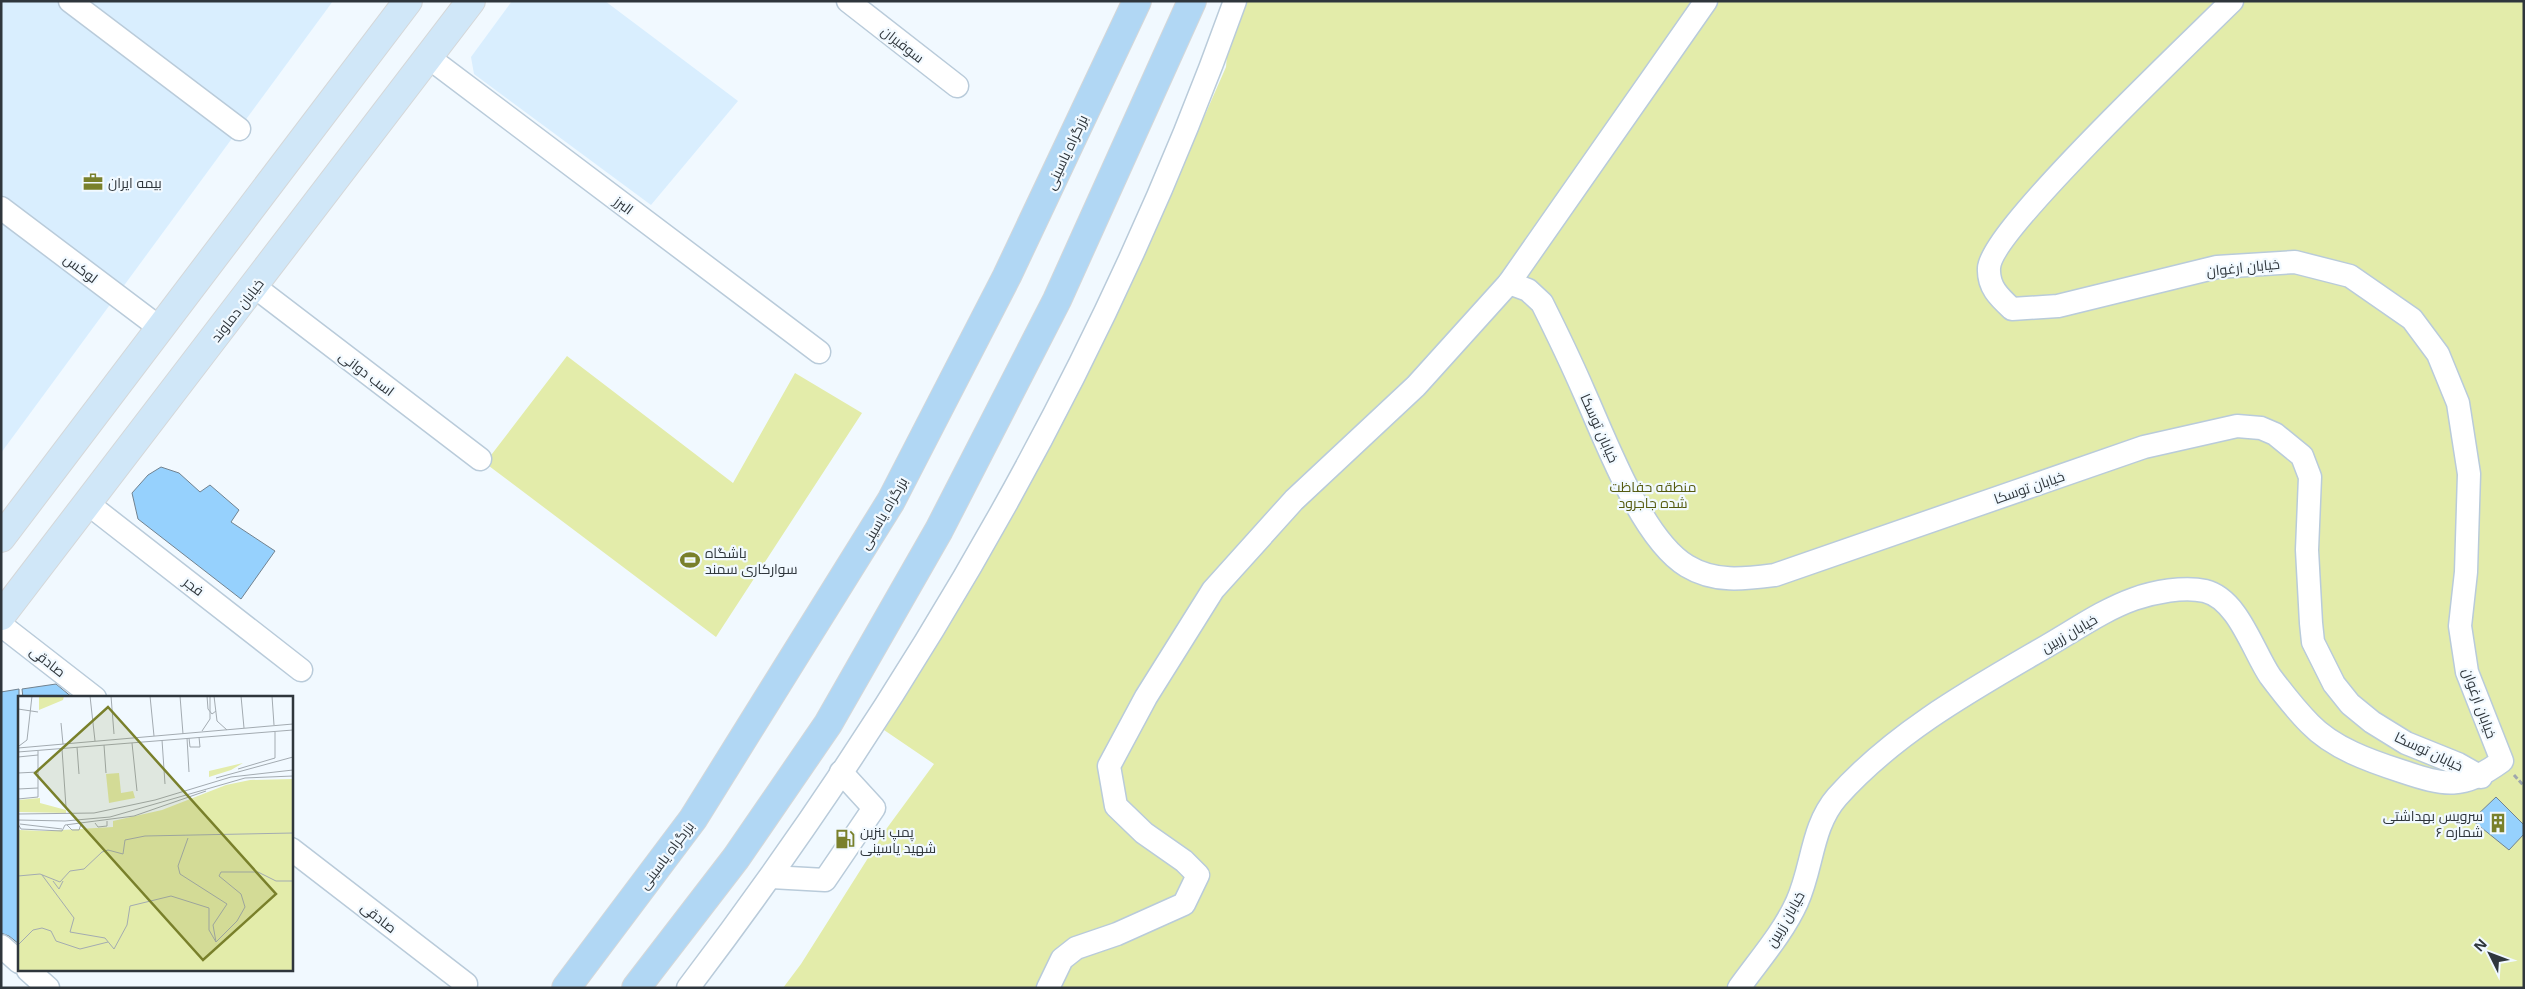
<svg xmlns="http://www.w3.org/2000/svg" width="2525" height="989" font-family="'Noto Sans',Cairo,sans-serif">
	<style>
		.built { fill: #d9eefe }
		.green { fill: #e3ecaa }
		.building { fill: #96d1fd; stroke: #71828f }
		.lines { fill: none; stroke-linecap: round; stroke-linejoin: round }
		.minor-casing { stroke: #b9cbda; stroke-width: 25 }
		.major-casing { stroke: #d5d7d8; stroke-width: 30 }
		.highway-casing { stroke: #d5d7d8; stroke-width: 30 }
		.path { stroke: #9fa7ad; stroke-width: 3; stroke-dasharray: 5 2.5; stroke-linecap: butt }
		.minor { stroke: #fff; stroke-width: 22 }
		.major { stroke: #d0e7f8; stroke-width: 28 }
		.highway { stroke: #b1d7f4; stroke-width: 28 }
		.labels { text-anchor: middle; dominant-baseline: central; stroke-width: 4.5; stroke-linejoin: round; paint-order: stroke }
		.street-label { font-size: 14px; fill: #2f363c; stroke: #f1f9ff }
		.poi-label { font-size: 14px; fill: #2f363c; stroke: #f1f9ff; text-anchor: start }
		.park-label { font-size: 14px; fill: #555b10; stroke: #f1f9ff }
		.inset-road { fill: none; stroke: #a3abb1; stroke-width: 1 }
		.view { fill: #79802b; fill-opacity: 0.15; stroke: #79802b; stroke-width: 2.5 }
		.inset-edge { fill: none; stroke: #2f363c; stroke-width: 2.5 }
	</style>
	<rect width="100%" height="100%" fill="#f1f9ff"/>
	<g class="built">
		<path d="M1 1H333L1 453Z"/>
		<path d="M512 1H605L738 101 651 205 474 74 471 57Z"/>
	</g>
	<g class="green">
		<path d="M1241 1H2524V988H783L801 964 887 828 934 764 884 730C955 616 1024 500 1084 380 1135 277 1180 172 1226 67L1229 32Z"/>
		<path d="M567 356 733 483 795 373 862 413 716 637 485 463Z"/>
	</g>
	<g class="building">
		<path d="M161 467 179 473 200 492 210 485 239 510 231 522 275 551 241 599 138 519 132 493 148 475Z"/>
		<path d="M56 684 73 698H23L22 689Z"/>
		<path d="M19 689V944L9 936 1 933V692Z"/>
		<path d="M2496 797 2524 825V834L2509 850 2472 820Z"/>
	</g>
	<g class="lines">
		<defs>
			<g id="minor">
				<path d="M70 1 239 129"/>
				<path d="M848 1 957 86"/>
				<path d="M428 57 819 352"/>
				<path d="M1 208 160 328"/>
				<path d="M1509 283 1528 290 1542 303C1557 333 1571 362 1584 392 1606 441 1642 539 1687 566 1715 583 1744 579 1775 575L2144 447 2237 426 2261 428 2275 434 2302 456 2310 477 2307 550 2311 623 2313 642 2334 684 2350 704 2372 722 2406 743 2458 764 2481 777"/>
				<path d="M255 287 480 459"/>
				<path d="M87 503 301 670"/>
				<path d="M1 625 95 698"/>
				<path d="M291 849 466 984"/>
				<path d="M771 877 825 880 874 808 841 772"/>
				<path d="M1 946 19 962"/>
				<path d="M28 970 48 988"/>
				<path d="M688 988C916 688 1108 357 1235 1"/>
				<path d="M1048 988 1062 959 1076 948 1117 934 1184 904 1198 875 1184 861 1144 833 1116 806 1109 766 1146 697 1213 590 1294 500 1416 386 1509 283 1706 1"/>
				<path d="M1739 988C1759 960 1783 933 1797 902 1813 867 1811 827 1837 797 1895 732 1973 689 2047 646 2075 630 2103 610 2134 599 2154 592 2184 586 2205 591 2238 599 2253 651 2270 676 2282 692 2296 710 2310 724 2333 748 2370 761 2401 771 2446 786 2462 790 2502 761L2467 672 2460 626 2466 572 2469 474 2458 403 2438 354 2412 319 2350 276 2295 262 2217 267 2058 306 2012 309C1999 297 1988 287 1989 268 1991 230 2194 39 2232 1"/>
			</g>
			<g id="major">
				<path d="M1 538 408 1"/>
				<path d="M1 616 471 1"/>
			</g>
			<g id="highway">
				<path d="M566 988 693 819 891 501 1007 276 1137 1"/>
				<path d="M636 988 736 858 828 724 939 530 1057 300 1192 1"/>
			</g>
		</defs>
		<use href="#minor" class="minor-casing"/>
		<use href="#major" class="major-casing"/>
		<use href="#highway" class="highway-casing"/>
		<path class="path" d="M2514 775 2524 786"/>
		<use href="#minor" class="minor"/>
		<use href="#major" class="major"/>
		<use href="#highway" class="highway"/>
	</g>
	<defs>
		<symbol id="office-bare" viewBox="-9 -9 18 18"><path d="M-6-3h4V-5.5h4V-3h4V5H-6ZM-1-4.5V-3h2v-1.5ZM-6 0V1H6V0Z" fill="#79802b" stroke="#f1f9ff" stroke-width="2.5" paint-order="stroke"/></symbol>
		<symbol id="stadium-bare" viewBox="-9 -9 18 18"><path d="M0-5a6.5 5 0 1 0 0 10a6.5 5 0 1 0 0-10ZM-3.5-1.8h7v3.6h-7Z" fill="#79802b" stroke="#f1f9ff" stroke-width="2.5" paint-order="stroke"/></symbol>
		<symbol id="building-bare" viewBox="-9 -9 18 18"><path d="M-4-6H4V6H1V3H-1V6H-4ZM-2.5-4.3h1.7v1.8h-1.7ZM.8-4.3h1.7v1.8H.8ZM-2.5-1h1.7V.8h-1.7ZM.8-1h1.7V.8H.8Z" fill="#79802b" stroke="#f1f9ff" stroke-width="2.5" paint-order="stroke"/></symbol>
		<symbol id="fuel-bare" viewBox="-9 -9 18 18"><path d="M-5.5-6h7V0h2V4h1.3V-2.5L3-4.5l.8-.8L6-3V5H2.5V1h-1V6h-7ZM-4.2-4.7v3.2H.2V-4.7Z" fill="#79802b" stroke="#f1f9ff" stroke-width="2.5" paint-order="stroke"/></symbol>
	</defs>
	<g fill-rule="evenodd">
		<use href="#office-bare" x="79" y="168" width="28" height="28"/>
		<use href="#stadium-bare" x="676" y="546" width="28" height="28"/>
		<use href="#building-bare" x="2484" y="809" width="28" height="28"/>
		<use href="#fuel-bare" x="831" y="825" width="28" height="28"/>
	</g>
	<g class="labels">
		<g class="street-label">
			<text transform="translate(903 44) rotate(38)">سوفیران</text>
			<text transform="translate(1066 152) rotate(-65)">بزرگراه یاسینی</text>
			<text transform="translate(624 205) rotate(37)">البرز</text>
			<text transform="translate(2243 267) rotate(-6)">خیابان ارغوان</text>
			<text transform="translate(81 268) rotate(37)">لوکس</text>
			<text transform="translate(237 310) rotate(-52)">خیابان دماوند</text>
			<text transform="translate(367 373) rotate(37)">اسب دوانی</text>
			<text transform="translate(1600 428) rotate(66)">خیابان توسکا</text>
			<text transform="translate(2029 487) rotate(-19)">خیابان توسکا</text>
			<text transform="translate(883 513) rotate(-60)">بزرگراه یاسینی</text>
			<text transform="translate(194 586) rotate(38)">فجر</text>
			<text transform="translate(2069 633) rotate(-30)">خیابان زربین</text>
			<text transform="translate(48 661) rotate(38)">صادقی</text>
			<text transform="translate(2480 703) rotate(70)">خیابان ارغوان</text>
			<text transform="translate(2429 751) rotate(25)">خیابان توسکا</text>
			<text transform="translate(666 855) rotate(-53)">بزرگراه یاسینی</text>
			<text transform="translate(379 917) rotate(38)">صادقی</text>
			<text transform="translate(1785 919) rotate(-60)">خیابان زربین</text>
		</g>
		<g class="poi-label">
			<text x="108" y="182">بیمه ایران</text>
			<text x="705" y="552">باشگاه<tspan x="705" dy="16">سوارکاری سمند</tspan></text>
			<text x="2483" y="815" text-anchor="end">سرویس بهداشتی<tspan x="2483" dy="16">شماره ۶</tspan></text>
			<text x="860" y="831">پمپ بنزین<tspan x="860" dy="16">شهید یاسینی</tspan></text>
		</g>
		<g class="park-label">
			<text x="1653" y="486">منطقه حفاظت<tspan x="1653" dy="16">شده جاجرود</tspan></text>
		</g>
	</g>
	<g transform="translate(18 696)">
		<rect width="275" height="275" fill="#f1f9ff"/>
		<path d="M21 0H46L45 4 21 14ZM225 67 213 74 191 81V75ZM101 77 103 97 115 95 117 102 91 107 88 78ZM275 83V275H0V129L1 134 27 135 95 131V125L144 114 208 89 232 84ZM22 102V107L48 114V117L0 116V104Z" fill="#e3ecaa"/>
		<path class="inset-road" d="M72 0 77 45M93 0 96 38M132 0 136 40M162 0 165 38M189 0 190 13 194 18 198 15M196 0 199 25 209 34M223 0 226 32M254 0 256 29M0 13 20 16M43 27 45 48M184 35 192 23V0M169 42 171 76M171 42 172 51H182L181 41M144 44 147 88M114 47 119 95M86 49 88 77M1 50 9 44 14 0M59 51 61 78M0 52 275 28M44 53 48 111M0 56 275 34M0 61 20 59M220 73 257 62V36M0 77 20 76M198 82 275 61M0 93 20 92M0 103 20 101V55M0 118 76 117 137 104 213 81 275 74M0 124 47 125 92 121 227 82 275 80M77 127 80 131 89 130V125M0 128 3 133 44 135 47 129 116 120 188 95M2 128 44 133M49 129 54 134H61L63 128M170 142 160 170 162 178 209 208 195 229 198 246M24 179 56 222 52 236 87 242 96 253 109 229 112 210 153 200 191 212V234L198 246M0 180 22 178 42 186 52 175 66 173 84 156 90 154 105 158 107 144 127 140 275 137M35 185 41 193 45 185M198 246 219 225 227 211 223 198 201 180 203 176H240L258 185H275M0 249 15 234 24 232 33 235 38 245 62 253 90 246"/>
		<path class="view" d="M90 11 258 198 185 264 17 77Z"/>
		<rect width="275" height="275" class="inset-edge"/>
	</g>
	<rect width="2525" height="989" fill="none" stroke="#2f363c" stroke-width="5"/>
	<g transform="translate(2490 954) rotate(312)" stroke="#f1f9ff" stroke-width="4" paint-order="stroke">
	<path d="M0-4L9 19L0 12L-9 19Z" fill="#2f363c"/>
	<text y="-8" font-size="14" font-weight="bold" text-anchor="middle" fill="#2f363c">N</text>
	</g>
</svg>
